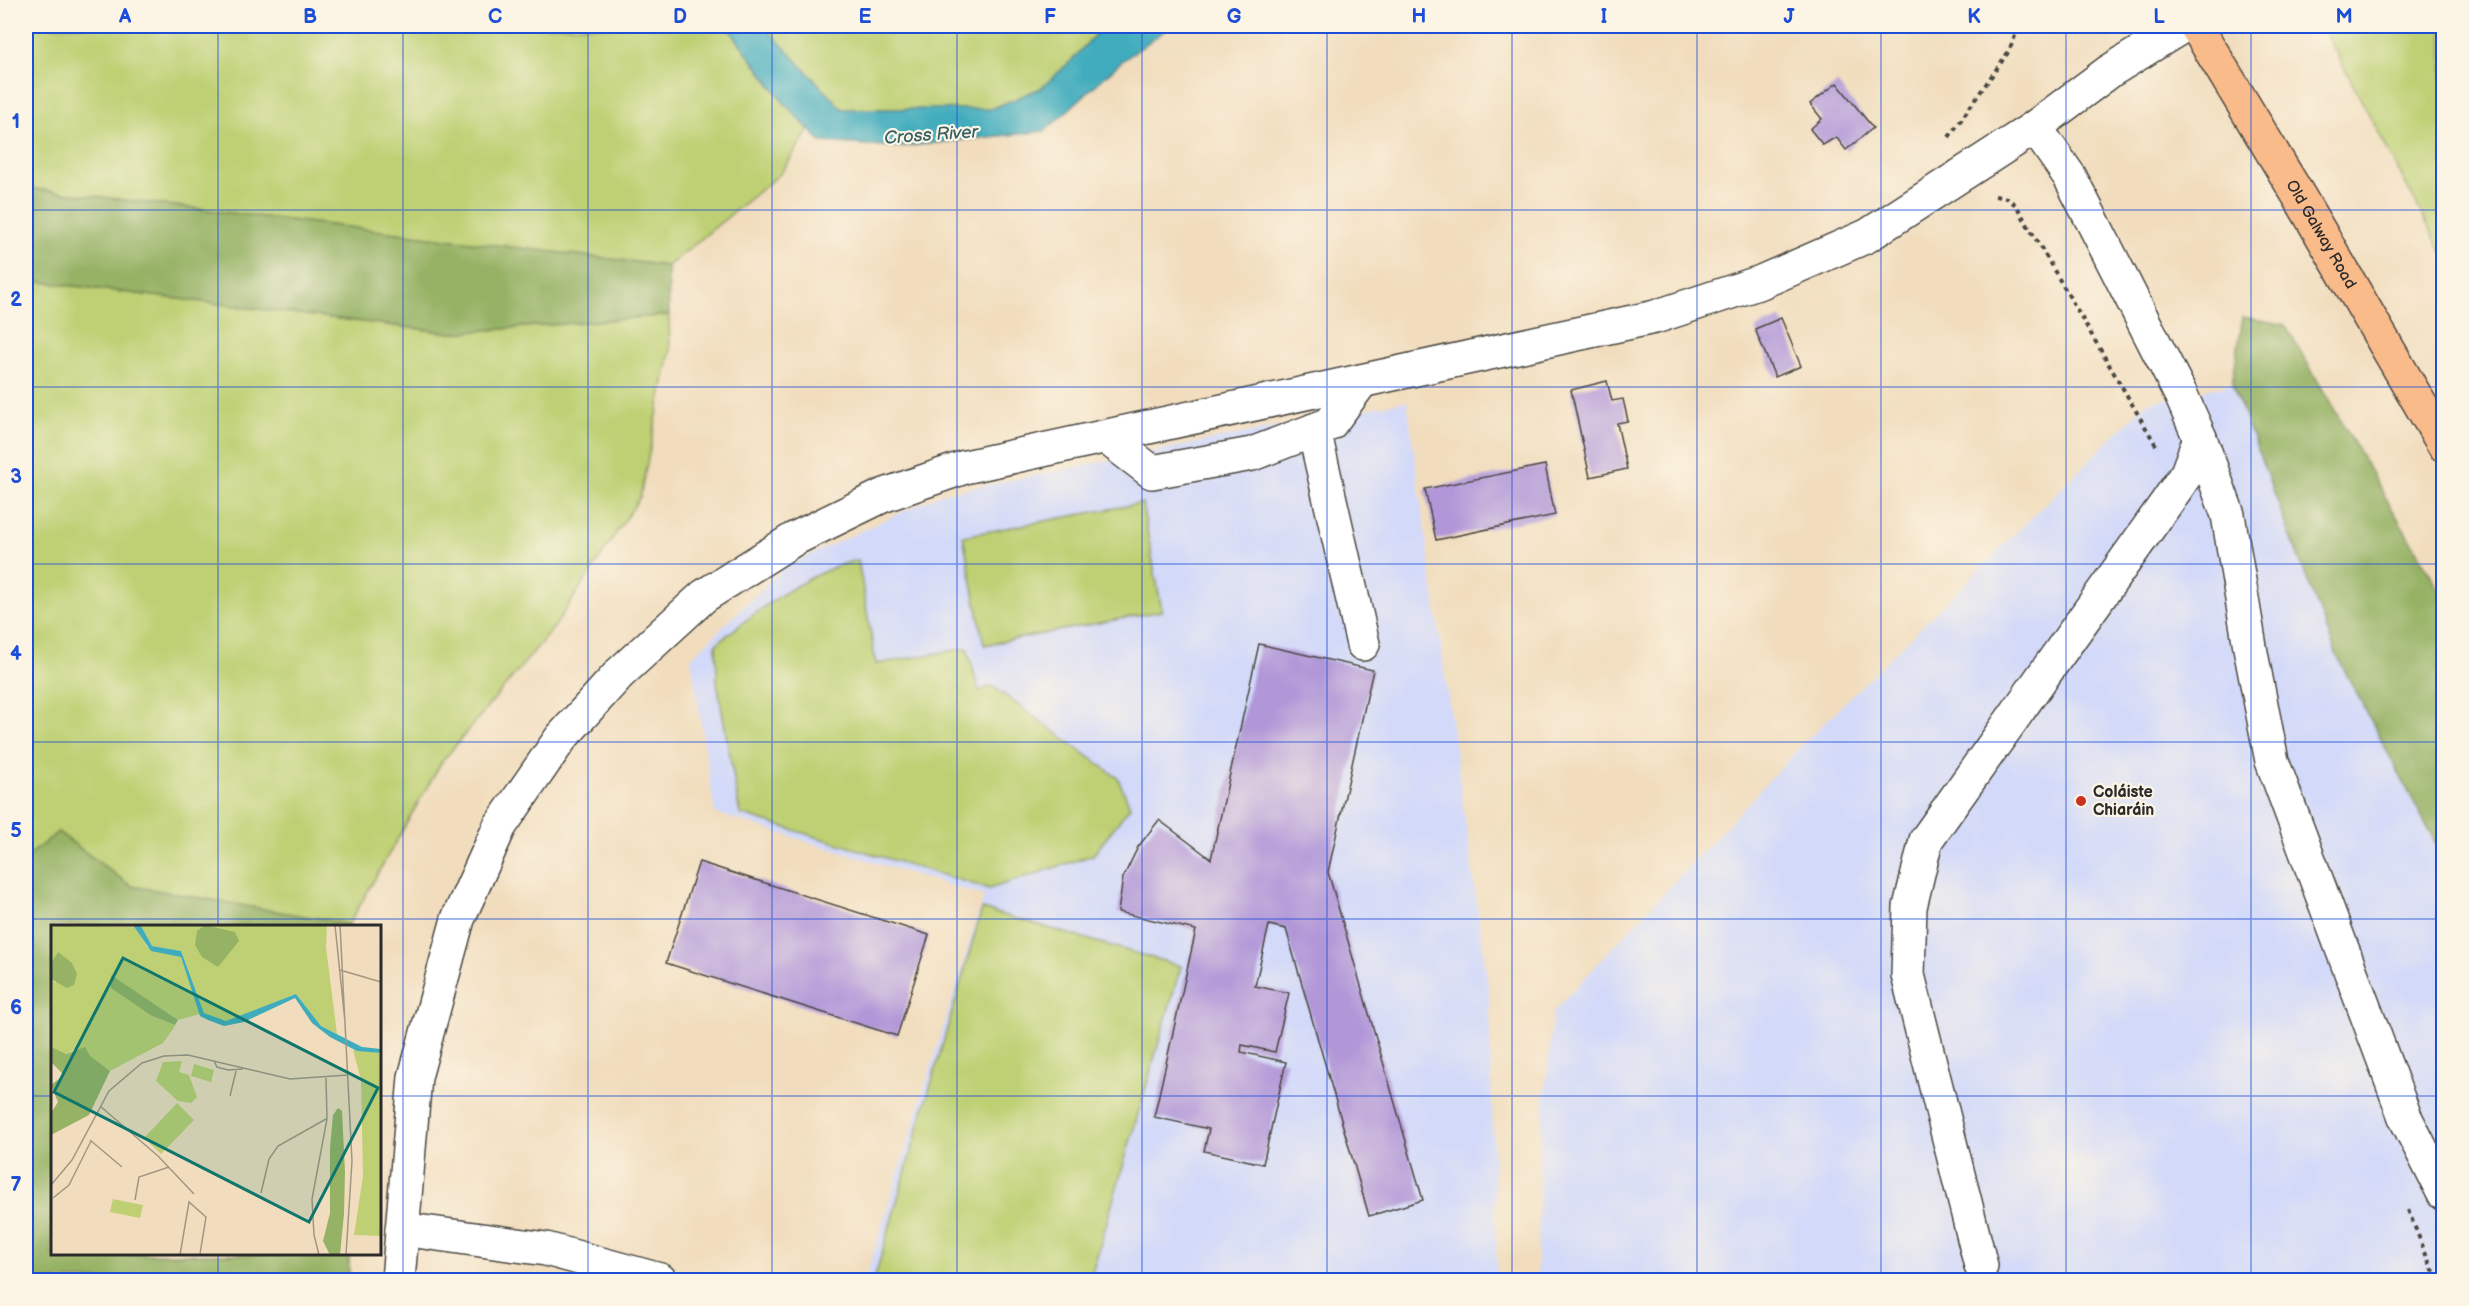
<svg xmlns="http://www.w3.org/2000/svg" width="2469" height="1306" font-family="'Balsamiq Sans',sans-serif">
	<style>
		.built { fill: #d2d9f9 }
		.green { fill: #bed073; stroke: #747e4f; stroke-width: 1.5 }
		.forest { fill: #96b265; stroke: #606e48; stroke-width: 1.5 }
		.water { fill: #3facbd; stroke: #356c74; stroke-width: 1.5 }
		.building { fill: #b197d8 }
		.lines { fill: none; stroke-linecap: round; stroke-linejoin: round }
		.minor-casing { stroke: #494641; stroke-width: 36 }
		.major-casing { stroke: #494641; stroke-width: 36 }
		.path { stroke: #494641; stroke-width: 4; stroke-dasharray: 4.5 4.5; stroke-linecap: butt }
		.minor { stroke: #fff; stroke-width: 33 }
		.major { stroke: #fabb8b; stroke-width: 33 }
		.grid { fill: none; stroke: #1d4ed8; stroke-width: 1.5; stroke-opacity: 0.55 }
		.poi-dot { fill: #c8321e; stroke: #fcf5e5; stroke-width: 2 }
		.labels { text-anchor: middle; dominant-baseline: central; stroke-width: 4.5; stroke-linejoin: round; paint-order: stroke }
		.street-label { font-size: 16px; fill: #2b2b2b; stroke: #fcf5e5 }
		.poi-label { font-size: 16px; font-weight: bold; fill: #2b2b2b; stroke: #fcf5e5; text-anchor: start }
		.water-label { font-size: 18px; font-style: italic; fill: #335f65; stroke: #fcf5e5 }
		.inset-road { fill: none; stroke: #a29683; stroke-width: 1.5 }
		.view { fill: #0f766e; fill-opacity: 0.15; stroke: #0f766e; stroke-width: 3 }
		.inset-edge { fill: none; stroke: #2b2b2b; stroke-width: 3 }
		.neatline { fill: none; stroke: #1d4ed8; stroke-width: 2 }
		.grid-label { font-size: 20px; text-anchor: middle; font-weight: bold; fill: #1d4ed8 }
	</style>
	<rect width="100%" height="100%" fill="#fcf5e5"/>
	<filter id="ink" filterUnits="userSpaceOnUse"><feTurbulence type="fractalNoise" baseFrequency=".0167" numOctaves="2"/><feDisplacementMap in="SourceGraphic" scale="12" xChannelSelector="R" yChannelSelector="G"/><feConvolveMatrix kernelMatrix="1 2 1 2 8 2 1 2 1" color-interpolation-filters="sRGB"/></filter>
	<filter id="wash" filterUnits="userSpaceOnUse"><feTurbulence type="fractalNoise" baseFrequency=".008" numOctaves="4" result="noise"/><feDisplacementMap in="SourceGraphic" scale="24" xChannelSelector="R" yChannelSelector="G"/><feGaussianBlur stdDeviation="1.35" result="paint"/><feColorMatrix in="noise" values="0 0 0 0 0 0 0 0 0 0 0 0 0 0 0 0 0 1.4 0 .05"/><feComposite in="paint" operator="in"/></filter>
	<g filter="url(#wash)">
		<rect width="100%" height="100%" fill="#f1ddbd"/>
		<g class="built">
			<path d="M2232 384 2337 656 2443 860V1280H1537L1540 1143 1553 1012 1804 743 2147 403Z"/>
			<path d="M1407 401 1489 992 1497 1280H865L984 896 715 813 691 658 786 566 941 494Z"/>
		</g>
		<g class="green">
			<path d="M26 26H727L785 104 809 130 781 173 668 266 26 188Z"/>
			<path d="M764 26H1103L1071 61 1041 88 991 109H842Z"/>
			<path d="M2322 26H2443V254Z"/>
			<path d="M26 280 452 333 669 315 670 353 640 497 555 626 441 763 349 924 131 886 58 832 26 858Z"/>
			<path d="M1142 503 1162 611 984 645 963 536Z"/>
			<path d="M858 560 876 664 967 648 979 691 992 686 1118 778 1130 807 1093 855 989 889 740 814 717 682 716 644C755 612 808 571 858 560Z"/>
			<path d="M982 909 1181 966 1090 1280H874Z"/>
		</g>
		<g class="forest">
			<path d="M26 188 668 266 669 315 452 333 26 280Z"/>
			<path d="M2243 317 2285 325 2443 596V857L2337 656 2232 384Z"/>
			<path d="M58 832 131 886 349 924V926H52V1254H349V1280H26V858Z"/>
		</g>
		<path class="water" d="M727 26H764L842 109H991L1041 88 1071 61 1103 26H1171L1121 62 1045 131 899 147 821 142 785 104Z"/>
		<g id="blocks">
			<g class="building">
				<path d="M1837 83 1873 128 1846 150 1836 137 1823 145 1810 129 1822 119 1810 104Z"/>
				<path d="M1781 318 1801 366 1775 377 1755 329Z"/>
				<path d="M1607 381 1612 401 1623 399 1628 421 1617 423 1627 469 1590 477 1571 390Z"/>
				<path d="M1545 465 1555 515 1436 540 1425 489Z"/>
				<path d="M1259 644 1373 670 1328 872 1423 1200 1369 1216 1286 929 1269 925 1255 986 1289 993 1275 1052 1242 1045 1241 1052 1286 1062 1263 1164 1204 1151 1209 1129 1154 1117 1196 930 1118 912 1123 878 1138 847 1159 820 1211 859Z"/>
				<path d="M699 862 929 935 897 1036 666 963Z"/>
			</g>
		</g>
	</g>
	<g filter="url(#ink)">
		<use href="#blocks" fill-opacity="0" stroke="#494641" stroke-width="1.5"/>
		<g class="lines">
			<defs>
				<g id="minor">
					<path d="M2035 127 2070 177 2181 395 2200 438 2228 515 2251 653 2272 761 2405 1117 2444 1194"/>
					<path d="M1314 430 1363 644"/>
					<path d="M1106 437 1152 472 1252 454 1330 424 1362 381"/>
					<path d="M402 1229 546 1249 660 1280"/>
					<path d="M1981 1266 1908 975 1910 907 1926 840 2167 502 2187 473 2200 438"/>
					<path d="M398 1280 415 1077 458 919 500 826 561 738 620 673 704 596 794 539 882 496 965 467 1655 317 1761 282 1867 236 2035 127 2110 71 2183 26"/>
				</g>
				<g id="major">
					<path id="s1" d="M2196 26 2300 198 2444 445"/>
				</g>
			</defs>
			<use href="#minor" class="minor-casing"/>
			<use href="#major" class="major-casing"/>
			<g class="path">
				<path d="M1949 137 2009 51 2019 26"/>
				<path d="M1995 196 2007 198 2016 205 2157 447"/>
				<path d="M2408 1210 2431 1267 2440 1280"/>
			</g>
			<use href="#minor" class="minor"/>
			<use href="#major" class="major"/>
		</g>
	</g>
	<path class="grid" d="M218 26V926M403 26V1280M588 26V1280M772 26V1280M957 26V1280M1142 26V1280M1327 26V1280M1512 26V1280M1697 26V1280M1881 26V1280M2066 26V1280M2251 26V1280M26 210H2444M26 387H2444M26 564H2444M26 742H2444M26 919H2444M26 1096H52M380 1096H2444M218 1254V1280"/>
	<circle class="poi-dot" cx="2081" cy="801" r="6"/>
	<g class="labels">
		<g class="street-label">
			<text stroke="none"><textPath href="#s1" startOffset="243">Old Galway Road</textPath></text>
		</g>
		<g class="poi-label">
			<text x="2093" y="792">Coláiste<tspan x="2093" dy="18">Chiaráin</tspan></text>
		</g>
		<g class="water-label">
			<text transform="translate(931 135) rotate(-4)">Cross River</text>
		</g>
	</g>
	<g transform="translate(51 925)">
		<rect width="330" height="330" fill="#f1ddbd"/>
		<path d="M0 0 85 2 96 22 130 32 149 89 127 95 60 51 101 91 124 100 122 104 112 118 59 146 26 123 15 129 5 127 0 122V54L5 58 7 27 0 38ZM89 0H276L275 22 286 109 270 101 245 69 175 97 153 88 130 26 101 21ZM302 125 330 128V311L303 310 312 251 310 155ZM131 136 128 147 138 150 146 172 140 178 127 176 105 156 112 137ZM143 139 163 145 160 157 140 151ZM126 178 143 195 110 229 93 213ZM62 274 92 280 89 293 59 287Z" fill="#bed073"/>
		<path d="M154 0 184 7 188 16 167 42 151 32 144 20 146 6ZM7 27 21 38 26 49 23 60 16 63 0 54V38ZM60 50 127 95 124 100 101 91 60 63ZM0 122 15 129 34 122 39 131 59 146 38 190 0 210V188L7 177 0 160 13 150 0 137ZM287 183 291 186 294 247 293 289 289 330H279L272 316 279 288V223L282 190Z" fill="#96b265"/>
		<path d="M82 0 90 1 101 21 130 26 153 88 175 96 245 69 270 101 311 122 330 124V128L306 126 279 112 261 98 244 73 193 97 173 101 157 95 149 91 130 32 100 26Z" fill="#3facbd"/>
		<path class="inset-road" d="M284 0 294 97M289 0 301 236 295 330M289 45 330 57M163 136 166 142 177 145 192 144M179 171 185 146M49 181 107 231 143 269M39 215 71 242M0 260 21 235 58 166 91 138 113 131 137 130 239 154 297 150M210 268 218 234 227 221 275 194M2 273 18 260 40 216M84 275 88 252 118 242M129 330 138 277 155 292 149 329M268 330 263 310 261 274 276 194 275 153"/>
		<path class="view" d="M72 33 327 163 258 297 3 167Z"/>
		<rect width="330" height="330" class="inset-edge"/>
	</g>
	<rect width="2469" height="1306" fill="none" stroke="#fcf5e5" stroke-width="66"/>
	<rect x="33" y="33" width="2403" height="1240" class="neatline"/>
	<g class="grid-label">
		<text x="125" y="23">A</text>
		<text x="310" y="23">B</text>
		<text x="495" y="23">C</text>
		<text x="680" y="23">D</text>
		<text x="865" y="23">E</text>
		<text x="1050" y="23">F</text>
		<text x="1234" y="23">G</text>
		<text x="1419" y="23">H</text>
		<text x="1604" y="23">I</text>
		<text x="1789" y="23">J</text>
		<text x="1974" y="23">K</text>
		<text x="2159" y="23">L</text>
		<text x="2344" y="23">M</text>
		<text x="16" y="128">1</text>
		<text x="16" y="306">2</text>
		<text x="16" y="483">3</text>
		<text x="16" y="660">4</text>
		<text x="16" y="837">5</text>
		<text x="16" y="1014">6</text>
		<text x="16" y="1191">7</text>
	</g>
</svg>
